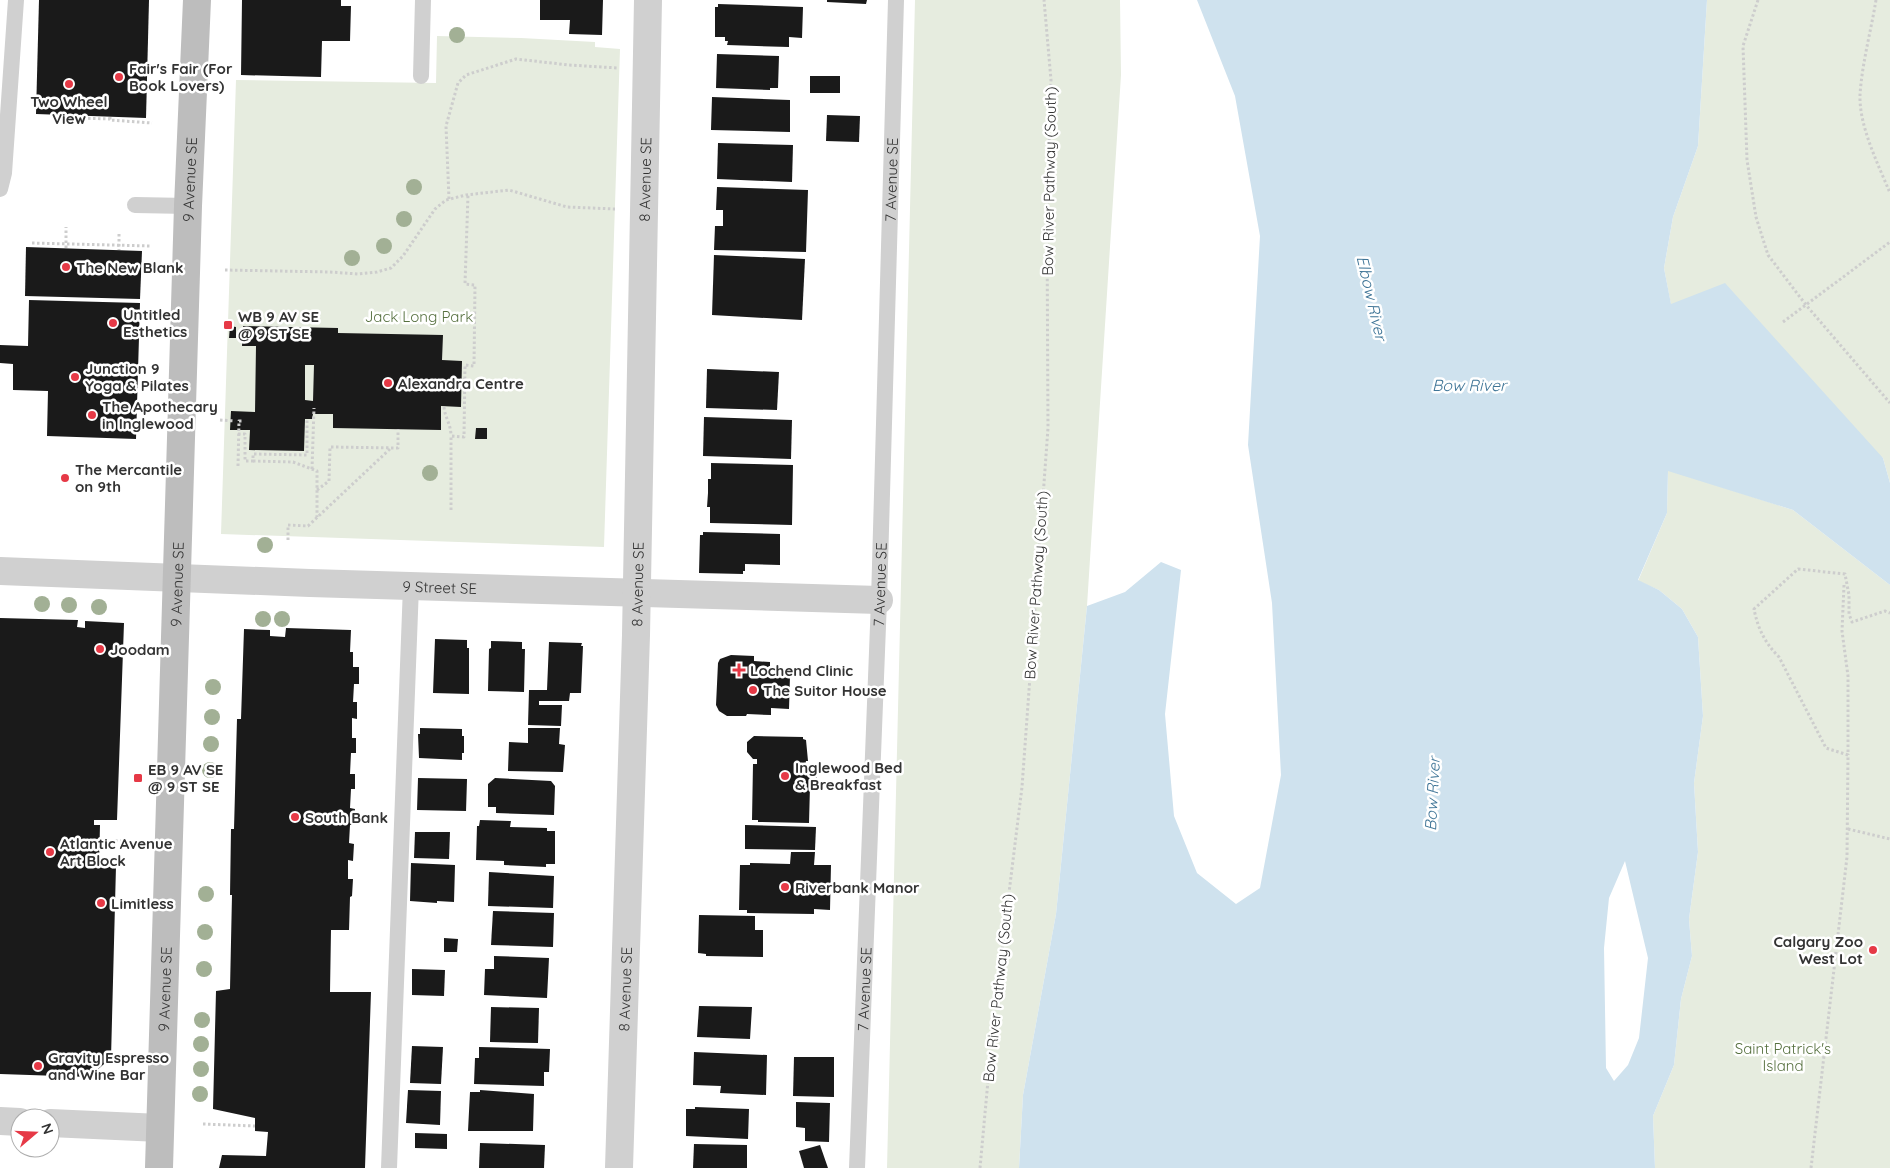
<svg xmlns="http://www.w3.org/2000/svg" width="1890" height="1168" font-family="Quicksand,sans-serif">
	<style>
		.green { fill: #e6ecdf }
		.water { fill: #cfe2ee; fill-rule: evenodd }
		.building { fill: #1a1a1a; fill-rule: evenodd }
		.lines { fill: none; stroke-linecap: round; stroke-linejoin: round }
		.path { stroke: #cdcdcd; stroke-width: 3; stroke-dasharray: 2.5 2.5; stroke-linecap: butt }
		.service { stroke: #d0d0d0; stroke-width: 16 }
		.minor { stroke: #d0d0d0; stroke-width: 28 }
		.secondary { stroke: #bdbdbd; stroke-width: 28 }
		.tree { fill: #a2b095 }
		.poi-dot { fill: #e63946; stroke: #fff; stroke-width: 2 }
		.labels { text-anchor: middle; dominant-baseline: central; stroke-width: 5; stroke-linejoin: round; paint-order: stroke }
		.poi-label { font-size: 15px; font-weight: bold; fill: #333; stroke: #fff; text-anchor: start }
		.street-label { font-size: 15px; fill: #333; stroke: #fff }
		.park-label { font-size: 15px; fill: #56703f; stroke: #fff }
		.water-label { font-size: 16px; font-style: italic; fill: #3f7597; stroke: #fff }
	</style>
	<rect width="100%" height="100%" fill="#fff"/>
	<g class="green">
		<path d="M915 0H1120L1121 75 1087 606 1056 914 1023 1095 1019 1168H887Z"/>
		<path d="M1707 0H1890V483L1883 458 1671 305 1664 268 1673 217 1698 146Z"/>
		<path d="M437 36 521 38 595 42V47L620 49 604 547 221 534 236 80 436 83Z"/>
		<path d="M1668 470 1793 510 1890 585V1168H1655L1653 1116 1674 1065 1681 999 1692 956 1689 919 1698 852 1694 783 1703 716 1698 637 1682 609 1659 590 1638 581 1667 513Z"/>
	</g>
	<path class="water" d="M1197 0H1707L1698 146 1673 217 1664 268 1671 304 1725 283 1883 458 1890 483V585L1793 510 1668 471 1667 513 1638 580 1659 590 1682 609 1698 637 1703 716 1694 783 1698 852 1689 919 1692 956 1681 999 1674 1065 1653 1116 1655 1168H1019L1023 1095 1056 914 1087 606 1125 592 1161 562 1181 570 1165 714 1174 816 1197 873 1236 904 1260 888 1281 775 1272 603 1248 445 1260 236 1235 96ZM1625 861 1648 958 1639 1038 1628 1065 1614 1081 1606 1068 1604 948 1609 898Z"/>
	<g class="building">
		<path d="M39 0H149L146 118 36 114Z"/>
		<path d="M242 0H341V6H351L350 41H322L321 77 241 75Z"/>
		<path d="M540 0H603L602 35 569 34 570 20H540Z"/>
		<path d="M827 0H867L866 4 827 2Z"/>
		<path d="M718 4 803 7 802 38 789 37V47L727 45 728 41H725V37H715V7H718Z"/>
		<path d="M717 54 779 56 778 88H770V90L716 88Z"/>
		<rect x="810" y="76" width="30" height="17"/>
		<path d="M712 97 790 100V132L711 130Z"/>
		<path d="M827 115 860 116 859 142 826 141Z"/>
		<path d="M718 143 793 145 792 182 717 179Z"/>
		<path d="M717 187 808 190 806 252 714 250 715 226H723V210H716Z"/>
		<path d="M26 247 142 251 140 299 25 296Z"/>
		<path d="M714 255 805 259 802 320 712 315Z"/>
		<path d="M29 300 140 303 136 439 47 436 48 391 13 390V364L0 363V345L28 346Z"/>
		<path d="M230 326 236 327V338H229Z"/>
		<path d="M243 326 338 328V333L443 335 442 360 462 361 461 407 441 406V430L333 428V414H313L312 419H305L304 451 249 450 250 430H230L231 411 255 412 256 346H242ZM305 365H314L313 401 305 400Z"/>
		<path d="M707 369 779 372 777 410 706 408Z"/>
		<path d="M704 417 792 420 791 459 703 456Z"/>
		<path d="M476 428H487V439H475Z"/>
		<path d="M711 463 793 465 792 525 710 523V507H707L708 493V479H711Z"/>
		<path d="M703 532 780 534V565L745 564V571H743V574L699 573 700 535H703Z"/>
		<path d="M0 618 78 620 77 627 85 628V621L124 623 117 820H94V825H100L99 865 116 866 111 1058 89 1077 0 1074Z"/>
		<path d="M286 628 351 630 350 652H353V667H359V684H354L353 702H357V719L352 718V738H356V753H351L350 774H355V789H351L350 808 355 809 354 825H350L349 843 354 844 353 861 348 860V879H353L352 896 350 897 349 930H331L330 992H371L365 1168H219L222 1155 266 1156 268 1132 255 1131V1118L213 1109 216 991 230 989 232 895H230L231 829H234L237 719H241L244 629 270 630V636L285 637Z"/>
		<path d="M435 639 467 640V648H469V694L433 693Z"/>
		<path d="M491 641 522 642V649H525L524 692 488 691 489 649 491 648Z"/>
		<path d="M549 642 582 643 581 646H583L581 693H570L569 701H539V705H562L561 726 528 725 529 690H547Z"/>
		<path d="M731 655 754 656V661L770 662V666H773V675L790 676 789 709 771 708V715L747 714 746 716H727L719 711 716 705 718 663 720 659Z"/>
		<path d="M420 728 462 729V736H464V753H462V760L419 758 418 734H420Z"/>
		<path d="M528 728H560L559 744 565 745 563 772 508 771 509 742 528 743Z"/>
		<path d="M754 736 803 737V739L806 740 808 761H806L805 765H811L817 772V781L810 786 809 823 758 822V820H752L753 764H757V759H753L747 752V742Z"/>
		<path d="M418 778 467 779 466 811 417 810Z"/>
		<path d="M495 778 551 781 555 786 554 815 496 813V807H488V784Z"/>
		<path d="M480 820 511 821 510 827 547 828V831H555V864H546V867L504 865V861L476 860 477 826H479Z"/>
		<path d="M745 825 816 827 815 850 745 849Z"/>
		<path d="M415 832H450L449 859 414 858Z"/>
		<path d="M791 852H815L814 865H831L830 910 814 909V914L747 913V910H739L740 865H750V863L790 864Z"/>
		<path d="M411 863 455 865 454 902 437 901V903L410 901Z"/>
		<path d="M489 872 554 876 553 908 488 906Z"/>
		<path d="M493 911 554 913 553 947 491 945Z"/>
		<path d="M699 915 755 916V930H763V957L706 956V954L698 953Z"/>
		<path d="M444 938 458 939 457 952H444Z"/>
		<path d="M494 956 549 958 547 998 484 995 485 969H494Z"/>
		<path d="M412 969 445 970 444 996 412 995Z"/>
		<path d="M699 1006 752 1007 750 1039 697 1037Z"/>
		<path d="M491 1007 539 1008 538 1043 490 1042Z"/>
		<path d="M412 1046 443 1047 441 1084 410 1083Z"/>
		<path d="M479 1047 550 1049 549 1072H544V1086L474 1084 475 1058H479Z"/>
		<path d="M694 1052 767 1055 766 1095 720 1093 721 1086 693 1085Z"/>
		<path d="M794 1057H834V1097L793 1096Z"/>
		<path d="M408 1090 441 1091 440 1125 406 1123Z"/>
		<path d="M480 1090 534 1094 533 1131H468L470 1092H480Z"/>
		<path d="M796 1102 830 1103 829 1142 805 1141V1128L796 1127Z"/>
		<path d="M695 1107 749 1109 748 1139 686 1136V1109H695Z"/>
		<path d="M415 1133 447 1134V1149L415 1148Z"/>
		<path d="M480 1143 545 1145 544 1168H479Z"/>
		<path d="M694 1144 747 1145V1168H693Z"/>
		<path d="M820 1145 828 1168H804L799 1151Z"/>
	</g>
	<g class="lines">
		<g class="path">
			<path d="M1758 0 1743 46 1747 160 1756 217 1768 255 1806 305 1890 403"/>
			<path d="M1876 0C1871 31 1862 63 1860 95 1859 126 1878 164 1890 193"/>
			<path d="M74 115 78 118 110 119"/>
			<path d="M110 117V120L152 123"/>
			<path d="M449 199 446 126 458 83 466 75 516 59 569 65 618 68"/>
			<path d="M119 234V250"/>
			<path d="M32 243 150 246"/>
			<path d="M66 248V227"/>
			<path d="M225 270 330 272 358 274 377 272 391 268 403 256 435 209 446 200 466 195 509 190 567 207 615 209"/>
			<path d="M1783 322 1890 242"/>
			<path d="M444 407C445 418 451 424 451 436"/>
			<path d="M220 420 235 421"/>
			<path d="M238 434H245V461H253V454L307 455V419"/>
			<path d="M253 461 293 462 317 471V517"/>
			<path d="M238 466 239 421H242"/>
			<path d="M312 469 314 408"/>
			<path d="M317 490 329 481 330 447 398 448V429"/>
			<path d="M451 510V436L464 437 465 365 474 366 475 285 465 284 468 195"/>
			<path d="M288 540V525L308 526 391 448"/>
			<path d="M1844 585 1842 631 1848 676V755"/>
			<path d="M1848 829 1890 839"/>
			<path d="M100 840 122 841"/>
			<path d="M203 1124 255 1126"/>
			<path d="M980 1168 994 1015 1022 787 1048 428 1047 223 1051 80 1044 0"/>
			<path d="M1811 1168 1847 857 1848 755 1826 748 1779 657C1765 643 1758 629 1754 609L1798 569 1845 574 1849 595V614L1852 622 1885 611 1890 613"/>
		</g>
		<g class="service">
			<path d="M421 76 423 0"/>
			<path d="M0 189 4 173 16 0"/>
			<path d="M135 205 188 206"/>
			<path d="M389 1168 411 586"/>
			<path id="s1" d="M857 1168 879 600 896 0"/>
		</g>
		<g class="minor">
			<path id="s2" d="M0 571 310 583 879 600"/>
			<path d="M0 1121 20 1122"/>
			<path d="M50 1123 160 1128"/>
			<path id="s3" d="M619 1168 636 635 648 0"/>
		</g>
		<path class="secondary" id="s4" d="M159 1168 188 206 197 0"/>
	</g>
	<g class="tree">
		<circle cx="457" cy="35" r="8"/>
		<circle cx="414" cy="187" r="8"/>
		<circle cx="404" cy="219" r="8"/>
		<circle cx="384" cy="246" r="8"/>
		<circle cx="352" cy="258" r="8"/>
		<circle cx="430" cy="473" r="8"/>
		<circle cx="265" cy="545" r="8"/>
		<circle cx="42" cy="604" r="8"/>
		<circle cx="69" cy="605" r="8"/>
		<circle cx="99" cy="607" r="8"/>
		<circle cx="263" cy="619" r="8"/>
		<circle cx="282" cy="619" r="8"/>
		<circle cx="213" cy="687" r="8"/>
		<circle cx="212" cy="717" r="8"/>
		<circle cx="211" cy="744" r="8"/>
		<circle cx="210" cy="770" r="8"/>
		<circle cx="206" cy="894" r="8"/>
		<circle cx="205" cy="932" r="8"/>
		<circle cx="204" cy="969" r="8"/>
		<circle cx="202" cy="1020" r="8"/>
		<circle cx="201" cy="1044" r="8"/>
		<circle cx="201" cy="1069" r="8"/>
		<circle cx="200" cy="1094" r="8"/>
	</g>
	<g class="poi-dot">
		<circle cx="119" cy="77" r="5"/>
		<circle cx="69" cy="84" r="5"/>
		<circle cx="66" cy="267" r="5"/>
		<circle cx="113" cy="323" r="5"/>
		<rect x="223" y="320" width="10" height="10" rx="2.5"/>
		<circle cx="75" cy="377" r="5"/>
		<circle cx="388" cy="383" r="5"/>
		<circle cx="92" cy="415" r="5"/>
		<circle cx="65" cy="478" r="5"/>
		<circle cx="100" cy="649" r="5"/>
		<path d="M736.5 662.5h5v5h5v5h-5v5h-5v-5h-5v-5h5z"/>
		<circle cx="753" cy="690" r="5"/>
		<circle cx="785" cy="776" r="5"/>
		<rect x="133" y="773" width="10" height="10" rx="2.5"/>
		<circle cx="295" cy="817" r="5"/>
		<circle cx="50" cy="852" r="5"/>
		<circle cx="785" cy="887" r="5"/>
		<circle cx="101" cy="903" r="5"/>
		<circle cx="1873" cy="950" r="5"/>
		<circle cx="38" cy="1066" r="5"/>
	</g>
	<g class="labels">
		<g class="poi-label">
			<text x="129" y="68">Fair's Fair (For<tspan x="129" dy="17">Book Lovers)</tspan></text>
			<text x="69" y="101" text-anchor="middle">Two Wheel<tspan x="69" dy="17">View</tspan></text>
			<text x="76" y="267">The New Blank</text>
			<text x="123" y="314">Untitled<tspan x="123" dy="17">Esthetics</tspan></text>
			<text x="238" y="316">WB 9 AV SE<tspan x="238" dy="17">@ 9 ST SE</tspan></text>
			<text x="85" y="368">Junction 9<tspan x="85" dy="17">Yoga &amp; Pilates</tspan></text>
			<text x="398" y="383">Alexandra Centre</text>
			<text x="102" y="406">The Apothecary<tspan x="102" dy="17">in Inglewood</tspan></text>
			<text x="75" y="469">The Mercantile<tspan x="75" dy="17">on 9th</tspan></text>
			<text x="110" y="649">Joodam</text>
			<text x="750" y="670">Lochend Clinic</text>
			<text x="763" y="690">The Suitor House</text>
			<text x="795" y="767">Inglewood Bed<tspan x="795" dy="17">&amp; Breakfast</tspan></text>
			<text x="148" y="769">EB 9 AV SE<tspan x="148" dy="17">@ 9 ST SE</tspan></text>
			<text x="305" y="817">South Bank</text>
			<text x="60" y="843">Atlantic Avenue<tspan x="60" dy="17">Art Block</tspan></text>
			<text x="795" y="887">Riverbank Manor</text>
			<text x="111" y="903">Limitless</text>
			<text x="1863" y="941" text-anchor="end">Calgary Zoo<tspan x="1863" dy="17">West Lot</tspan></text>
			<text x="48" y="1057">Gravity Espresso<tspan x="48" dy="17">and Wine Bar</tspan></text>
		</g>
		<g class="street-label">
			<text stroke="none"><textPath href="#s4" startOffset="989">9 Avenue SE</textPath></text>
			<text stroke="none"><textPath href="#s3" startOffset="989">8 Avenue SE</textPath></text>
			<text stroke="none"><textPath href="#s1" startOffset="989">7 Avenue SE</textPath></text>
			<text transform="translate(1049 181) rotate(-89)">Bow River Pathway (South)</text>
			<text stroke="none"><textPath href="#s4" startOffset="584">9 Avenue SE</textPath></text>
			<text stroke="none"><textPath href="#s3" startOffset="584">8 Avenue SE</textPath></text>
			<text stroke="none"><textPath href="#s1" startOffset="584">7 Avenue SE</textPath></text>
			<text transform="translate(1036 585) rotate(-86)">Bow River Pathway (South)</text>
			<text stroke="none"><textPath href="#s2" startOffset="440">9 Street SE</textPath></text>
			<text transform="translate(998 988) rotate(-84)">Bow River Pathway (South)</text>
			<text stroke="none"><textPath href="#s4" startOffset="179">9 Avenue SE</textPath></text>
			<text stroke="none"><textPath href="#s3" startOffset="179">8 Avenue SE</textPath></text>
			<text stroke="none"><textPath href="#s1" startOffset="179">7 Avenue SE</textPath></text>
		</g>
		<g class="park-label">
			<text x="419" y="316">Jack Long Park</text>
			<text x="1783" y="1048">Saint Patrick's<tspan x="1783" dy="17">Island</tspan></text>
		</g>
		<g class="water-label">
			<text transform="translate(1372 298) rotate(77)">Elbow River</text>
			<text x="1469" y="385">Bow River</text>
			<text transform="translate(1432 794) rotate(-87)">Bow River</text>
		</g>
	</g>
	<g transform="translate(35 1133) rotate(71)"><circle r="24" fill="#ffffff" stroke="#adadad"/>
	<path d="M0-4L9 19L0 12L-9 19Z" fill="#e63946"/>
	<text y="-8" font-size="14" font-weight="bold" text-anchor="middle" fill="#333333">N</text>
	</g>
</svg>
